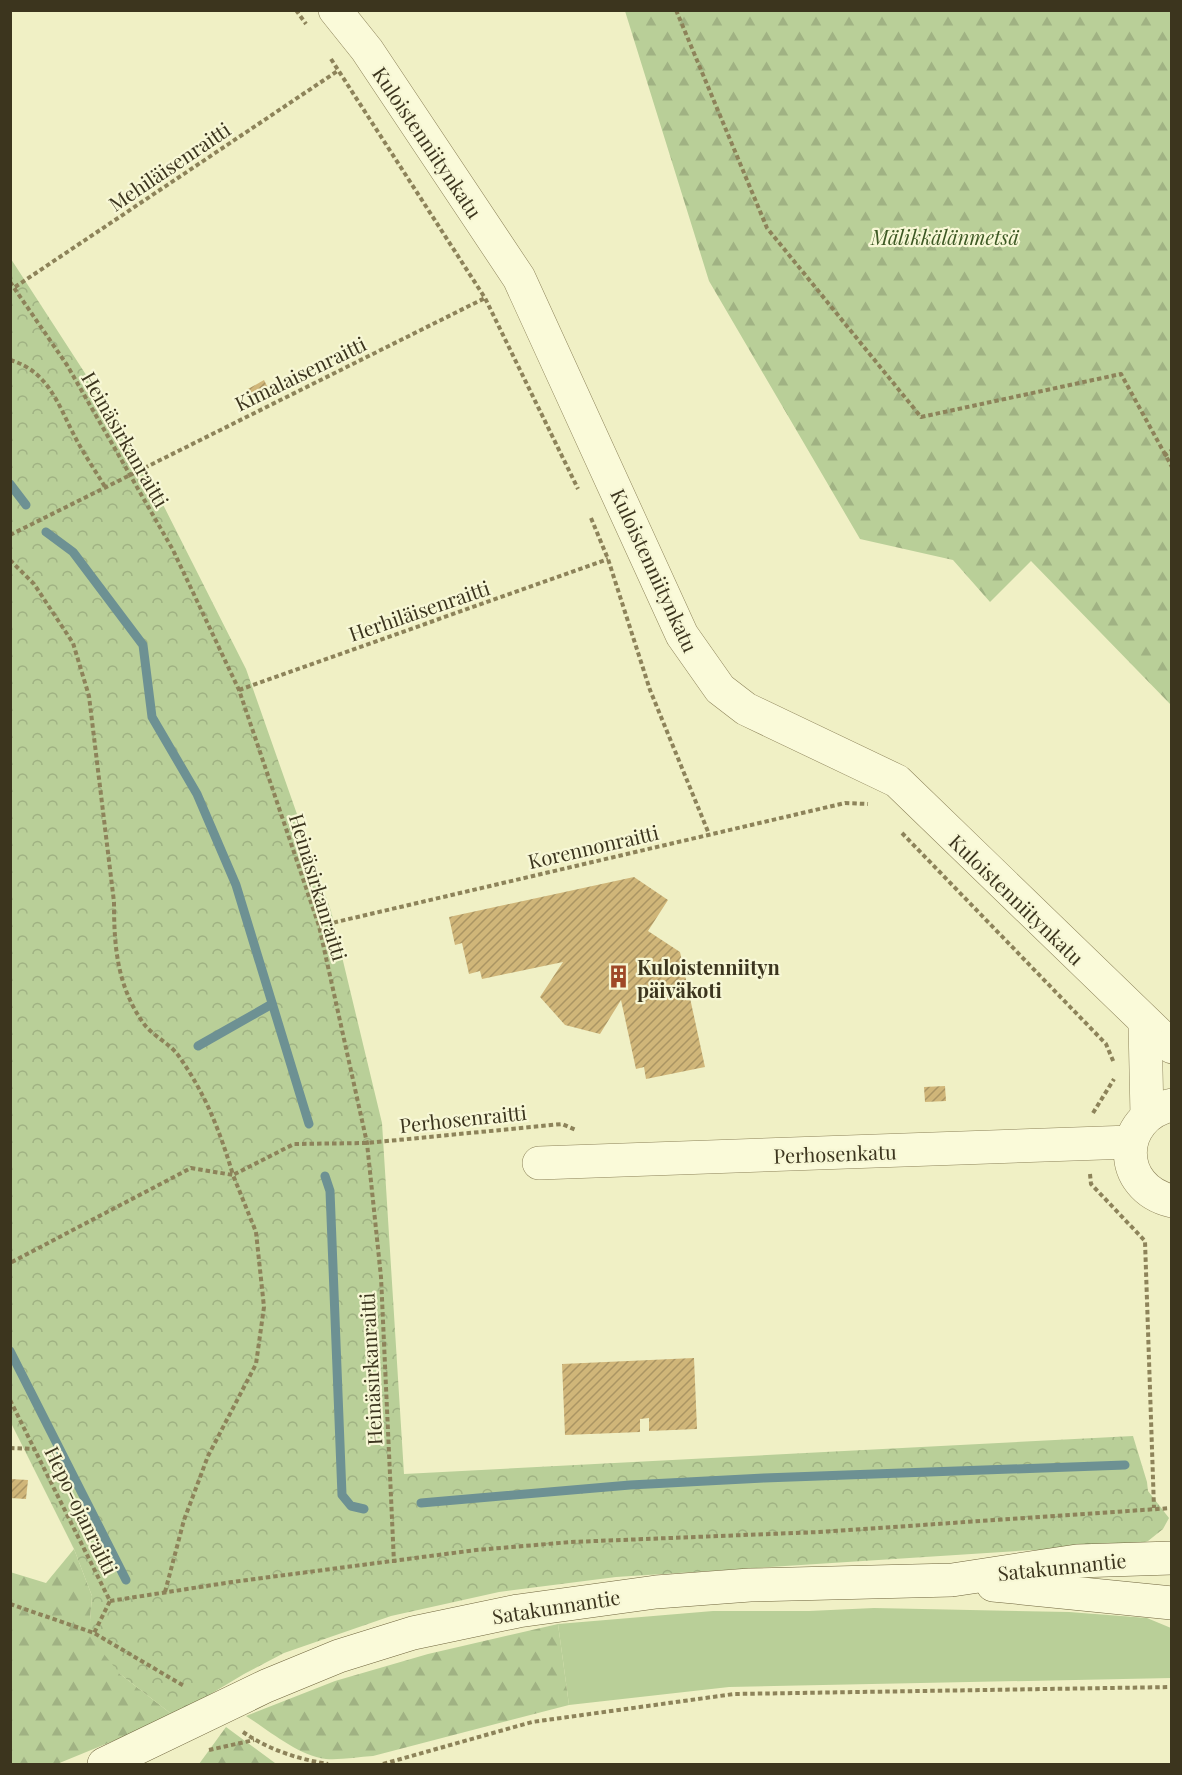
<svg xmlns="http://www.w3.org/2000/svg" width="1182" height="1775" font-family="'Playfair Display',serif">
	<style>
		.grass { fill: #b9cf98 }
		.forest { fill: url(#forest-firs) }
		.park { fill: url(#park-crowns) }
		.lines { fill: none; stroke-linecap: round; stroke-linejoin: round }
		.stream { stroke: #6d9193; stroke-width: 9 }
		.building { fill: url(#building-hatch) }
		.street-casing { stroke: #8d835a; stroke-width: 34 }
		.secondary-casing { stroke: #6e643d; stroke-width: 34 }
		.path { stroke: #8d835a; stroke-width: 4; stroke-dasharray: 4.5 3; stroke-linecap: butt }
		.street { stroke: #fafad9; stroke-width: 33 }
		.secondary { stroke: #fafad9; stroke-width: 33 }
		.labels { text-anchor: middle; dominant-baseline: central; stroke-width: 4.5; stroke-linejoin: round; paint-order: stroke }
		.street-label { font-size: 20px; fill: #3c351e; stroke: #f7f7d5 }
		.park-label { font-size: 20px; font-style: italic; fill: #3d5924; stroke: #f7f7d5 }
		.poi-label { font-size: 20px; font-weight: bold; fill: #3c351e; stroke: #f7f7d5; text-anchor: start }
	</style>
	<defs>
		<pattern id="forest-firs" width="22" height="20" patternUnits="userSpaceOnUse" patternTransform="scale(1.5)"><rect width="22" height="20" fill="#b9cf98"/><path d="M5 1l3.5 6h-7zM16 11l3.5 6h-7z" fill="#a0b283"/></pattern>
		<pattern id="park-crowns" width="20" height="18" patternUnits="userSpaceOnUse" patternTransform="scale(1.5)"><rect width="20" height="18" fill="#b9cf98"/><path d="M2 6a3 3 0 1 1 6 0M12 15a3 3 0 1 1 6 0" fill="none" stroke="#a0b283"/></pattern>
		<pattern id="building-hatch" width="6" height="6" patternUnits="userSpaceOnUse" patternTransform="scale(1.5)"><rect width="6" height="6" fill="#d0b679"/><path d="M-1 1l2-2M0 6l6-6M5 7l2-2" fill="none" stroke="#aa9563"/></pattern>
	</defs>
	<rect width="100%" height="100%" fill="#f0f0c5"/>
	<path class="grass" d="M874 1608 1069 1612 1147 1618 1171 1628V1678L729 1687 569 1705 558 1624 713 1611H809Z"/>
	<g class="forest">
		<path d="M625 11H1171V705L1031 561 990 602 953 560 860 539 709 281Z"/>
		<path d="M74 1549 92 1596 90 1620 120 1674 174 1716 57 1764H11L10 1572 46 1583Z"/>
		<path d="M558 1624 569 1705 373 1756C358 1757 341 1760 326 1759 297 1755 270 1731 246 1716L335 1681 428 1654Z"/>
		<path d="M226 1727 275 1763 283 1764H199Z"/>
	</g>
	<path class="park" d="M11 259 138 455 246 669 331 911 382 1123 404 1474 1133 1436 1147 1482 1148 1491 1169 1518 1163 1529 1148 1541 1123 1549 1032 1550 616 1577 499 1592 391 1616 284 1653 244 1674 174 1716 120 1674 95 1643 90 1620 92 1596 74 1549 11 1423Z"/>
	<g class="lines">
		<g class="stream">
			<path d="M10 484 26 505"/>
			<path d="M46 532 73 552 143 645 152 717 197 794 236 885 309 1124"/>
			<path d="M198 1046 272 1004"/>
			<path d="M325 1176 330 1191 342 1495 351 1506 364 1509"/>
			<path d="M10 1351 126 1580"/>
			<path d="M421 1503 630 1485 764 1478 1125 1465"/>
		</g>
	</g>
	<g class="building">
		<path d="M264 380 269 390 254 399 248 389Z"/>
		<path d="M634 877 668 900 648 931 680 952 705 1067 646 1079 644 1067 636 1069 621 1000 600 1034 565 1025 540 997 563 962 482 979 480 971 469 974 462 943 455 945 449 917Z"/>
		<path d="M945 1086 946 1101 925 1102 924 1087Z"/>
		<path d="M694 1358 697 1429 649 1431V1418L640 1419V1432L565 1435 562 1364Z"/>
		<path d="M10 1479 28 1480 26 1499 10 1498Z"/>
	</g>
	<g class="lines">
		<defs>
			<g id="street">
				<path d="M335 10 367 50 519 278 682 635 720 689 746 709 897 781 1172 1047"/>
				<path d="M1145 1024 1147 1116"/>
				<path d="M1172 1105C1117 1117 1116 1188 1172 1201"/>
				<path d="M539 1163 1131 1142"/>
			</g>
			<g id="secondary">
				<path d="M993 1585 1172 1603"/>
				<path d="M104 1764 266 1686 339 1656 413 1633 518 1611 656 1592 750 1585 952 1580 1077 1561 1172 1558"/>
			</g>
		</defs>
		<use href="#street" class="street-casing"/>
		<use href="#secondary" class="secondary-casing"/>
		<g class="path">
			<path d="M296 10 306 24"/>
			<path d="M676 10 767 228 921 417 1121 374 1172 467"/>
			<path d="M331 59 485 298 578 489"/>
			<path d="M10 282 67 365 173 550 239 690 319 926 367 1143 381 1277 394 1563"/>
			<path d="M15 287 339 70"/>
			<path d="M10 360C48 371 58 404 74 435 83 453 95 470 105 487"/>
			<path d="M1164 456 1172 450"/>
			<path d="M591 518 608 559 650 690 709 834"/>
			<path d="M10 535 485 298"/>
			<path d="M10 560 34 584 73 643 89 696 114 902C114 947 117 986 144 1024 153 1036 169 1043 178 1055 205 1093 220 1131 233 1175L191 1168 10 1263"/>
			<path d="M239 690 608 559"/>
			<path d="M902 833 1106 1044 1114 1063"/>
			<path d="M319 926 845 803 868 804"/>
			<path d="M1093 1113 1114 1079"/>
			<path d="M1090 1174 1091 1184 1145 1241 1154 1508"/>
			<path d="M10 1400 110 1601 94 1633"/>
			<path d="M10 1448 35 1449"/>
			<path d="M165 1592 184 1520 208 1456 256 1364 264 1307 256 1232 233 1175 294 1144 367 1143 562 1124 576 1130"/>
			<path d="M110 1601 232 1582 476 1550 571 1542 819 1532 1172 1508"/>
			<path d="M10 1604 94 1633 184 1686"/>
			<path d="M243 1732C269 1750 298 1759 328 1764"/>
			<path d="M209 1750 254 1740"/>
			<path d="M383 1764 532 1722 734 1694 1172 1687"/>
		</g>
		<use href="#street" class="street"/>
		<use href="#secondary" class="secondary"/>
	</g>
	<defs>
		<symbol id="building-bare" viewBox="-9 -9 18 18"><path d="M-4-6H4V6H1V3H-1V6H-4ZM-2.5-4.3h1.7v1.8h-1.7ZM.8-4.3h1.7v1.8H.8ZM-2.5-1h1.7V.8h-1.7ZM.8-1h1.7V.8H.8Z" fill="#9f4827" stroke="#f7f7d5" stroke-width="2.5" paint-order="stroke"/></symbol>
	</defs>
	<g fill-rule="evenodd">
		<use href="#building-bare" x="602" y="960" width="33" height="33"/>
	</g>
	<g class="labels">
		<g class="street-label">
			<text transform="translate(428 142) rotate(56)">Kuloistenniitynkatu</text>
			<text transform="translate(169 166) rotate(-34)">Mehiläisenraitti</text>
			<text transform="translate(300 373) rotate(-26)">Kimalaisenraitti</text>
			<text transform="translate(126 439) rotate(60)">Heinäsirkanraitti</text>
			<text transform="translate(655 570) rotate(65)">Kuloistenniitynkatu</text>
			<text transform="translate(419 610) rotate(-19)">Herhiläisenraitti</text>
			<text transform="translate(593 846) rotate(-13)">Korennonraitti</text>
			<text transform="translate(319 887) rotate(73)">Heinäsirkanraitti</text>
			<text transform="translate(1017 899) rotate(44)">Kuloistenniitynkatu</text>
			<text transform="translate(463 1118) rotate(-6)">Perhosenraitti</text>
			<text transform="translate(835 1153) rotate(-2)">Perhosenkatu</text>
			<text transform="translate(370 1369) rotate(-93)">Heinäsirkanraitti</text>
			<text transform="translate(82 1510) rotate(64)">Hepo-ojanraitti</text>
			<text transform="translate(1062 1566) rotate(-6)">Satakunnantie</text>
			<text transform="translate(556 1606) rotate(-9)">Satakunnantie</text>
		</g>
		<g class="park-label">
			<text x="945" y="236">Mälikkälänmetsä</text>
		</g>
		<g class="poi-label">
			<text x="637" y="966">Kuloistenniityn<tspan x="637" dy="23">päiväkoti</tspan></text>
		</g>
	</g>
	<rect width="1182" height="1775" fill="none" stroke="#3c351e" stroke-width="24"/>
</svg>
